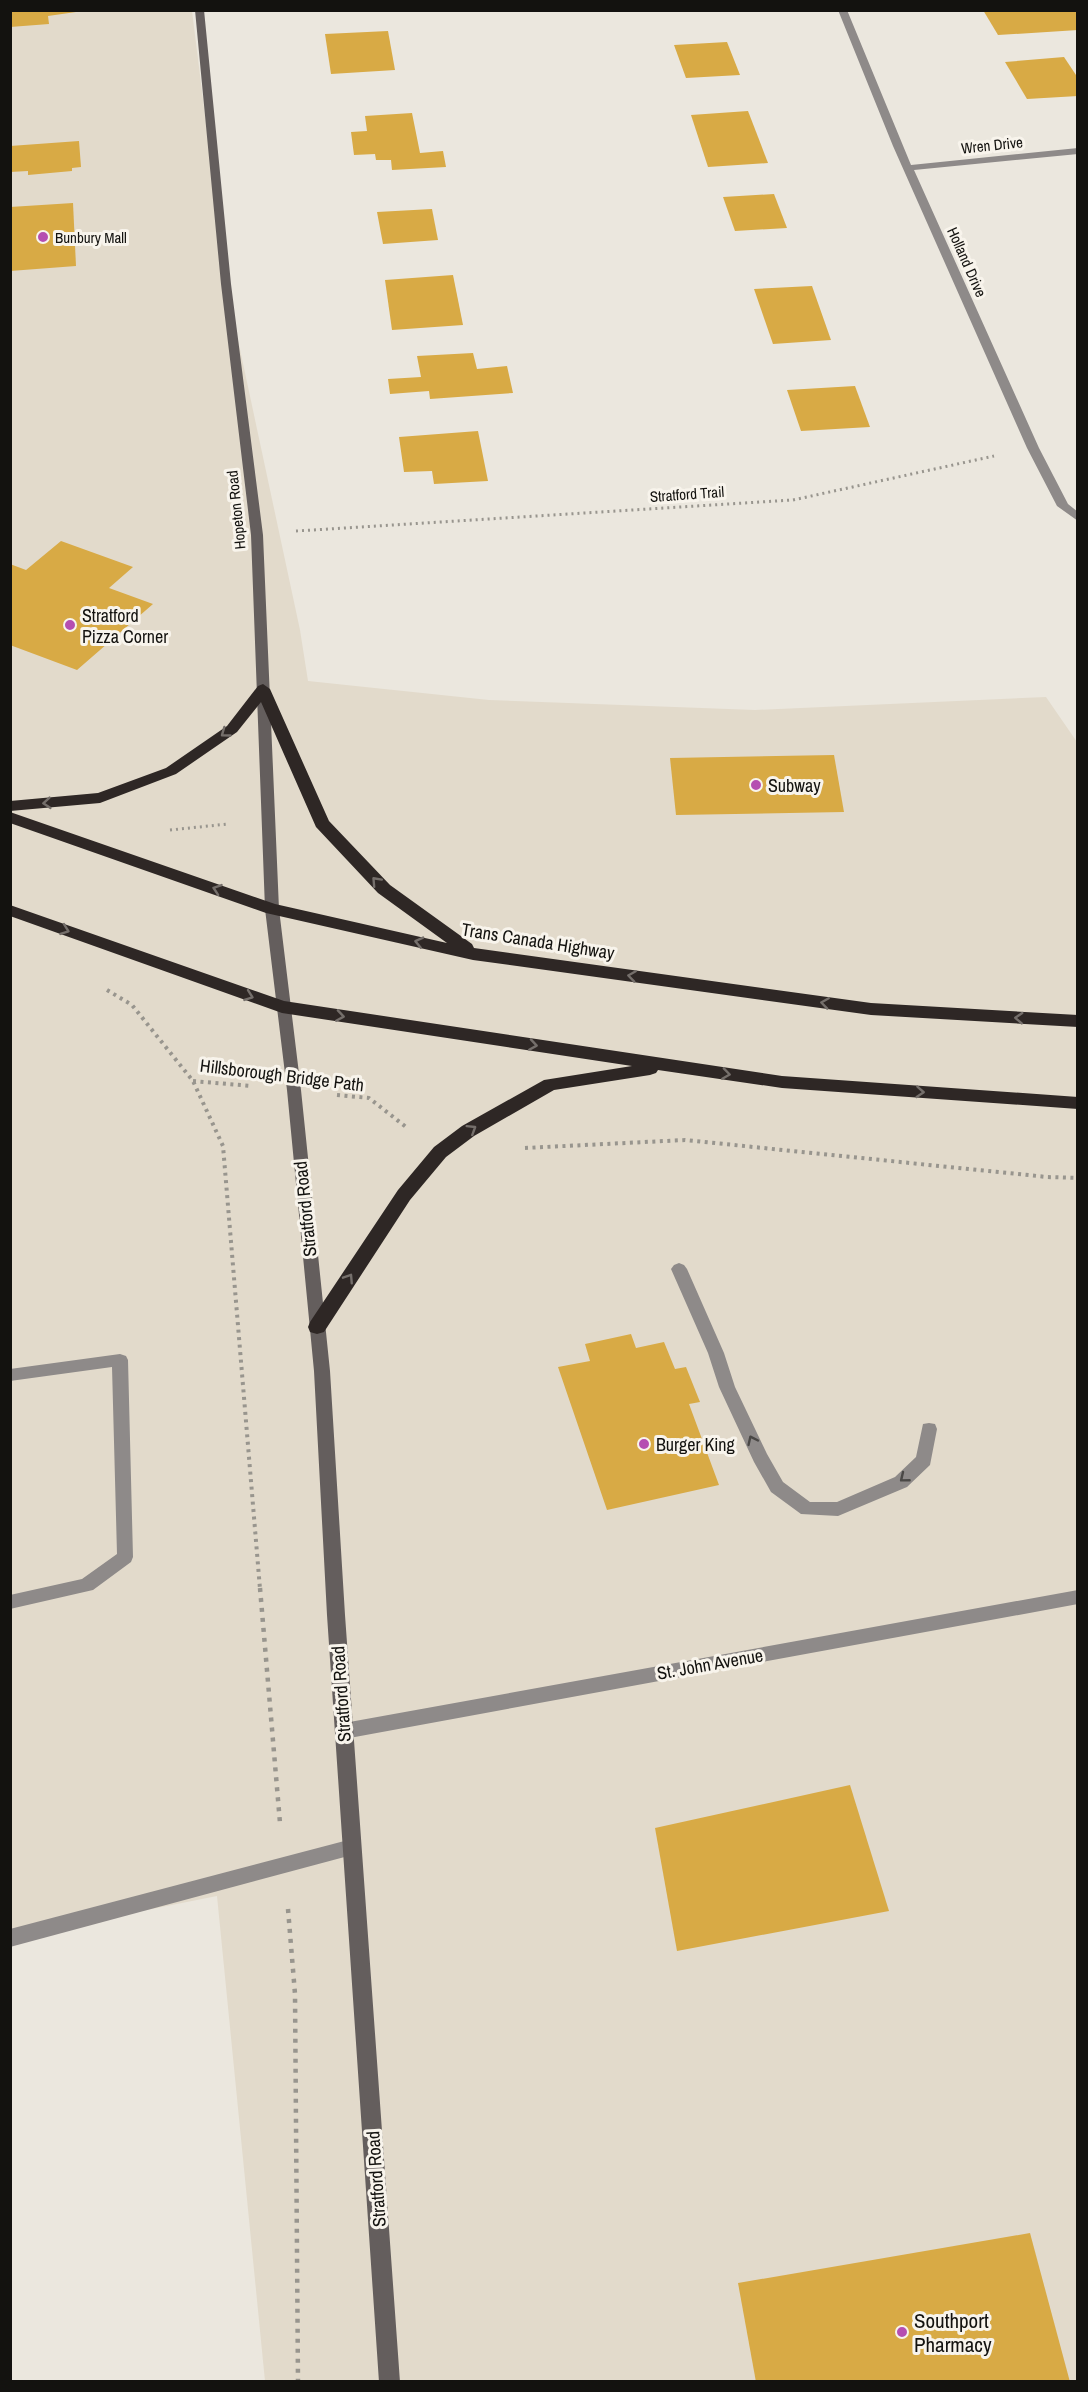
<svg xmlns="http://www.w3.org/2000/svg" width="1088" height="2392" font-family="'Archivo Narrow',sans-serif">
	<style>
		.built { fill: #e2dacb }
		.building { fill: #d8aa45 }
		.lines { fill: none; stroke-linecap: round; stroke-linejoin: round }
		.path-far2 { stroke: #98958e; stroke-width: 3; stroke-dasharray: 2 4; stroke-linecap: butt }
		.path-far1 { stroke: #98958e; stroke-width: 4; stroke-dasharray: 3 4.5; stroke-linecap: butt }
		.path { stroke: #98958e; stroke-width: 4.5; stroke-dasharray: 4 6; stroke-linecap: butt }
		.lane { fill: #8e8a89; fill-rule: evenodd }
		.street { fill: #8e8a89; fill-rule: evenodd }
		.secondary { fill: #645e5d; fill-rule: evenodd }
		.highway { fill: #2e2725; fill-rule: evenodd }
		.oneway { stroke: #756f6b }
		.oneway2 { stroke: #4a4846 }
		.poi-dot { fill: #b54eb1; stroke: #f8f4ec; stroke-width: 2 }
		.labels { text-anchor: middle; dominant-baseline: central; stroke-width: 6; stroke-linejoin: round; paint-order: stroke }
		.far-street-label { font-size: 15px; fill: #13120f; stroke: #f8f4ec }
		.far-poi-label { font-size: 15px; fill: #13120f; stroke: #f8f4ec; text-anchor: start }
		.poi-label { font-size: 18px; fill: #13120f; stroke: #f8f4ec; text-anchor: start }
		.street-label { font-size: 18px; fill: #13120f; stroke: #f8f4ec }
		.near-poi-label { font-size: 21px; fill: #13120f; stroke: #f8f4ec; text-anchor: start }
	</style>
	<rect width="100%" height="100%" fill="#ebe7de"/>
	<path class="built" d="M11 11H192L226 284 300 630 308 681 489 700 755 710 1046 697 1077 742V2381H265L217 1896 11 1937Z"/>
	<g class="building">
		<path d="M10 10H76V12L48 16 49 24 10 27Z"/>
		<path d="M983 10H1078V30L998 35Z"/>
		<path d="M388 31 395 70 331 74 325 34Z"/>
		<path d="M727 42 740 75 686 78 674 45Z"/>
		<path d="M1064 57 1078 78V96L1027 99 1005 62Z"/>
		<path d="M748 111 768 163 708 167 691 115Z"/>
		<path d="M412 113 420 153 443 151 446 167 392 170 391 160H376L375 154 354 155 351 132 367 131 365 116Z"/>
		<path d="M79 141 81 167 72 168V171L28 175V171L10 172V146Z"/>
		<path d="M774 194 787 228 735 231 723 197Z"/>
		<path d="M73 203 76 266 10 271V207Z"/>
		<path d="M432 209 438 240 383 244 377 212Z"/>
		<path d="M453 275 463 325 392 330 385 280Z"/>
		<path d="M812 286 831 340 773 344 754 289Z"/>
		<path d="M473 353 477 369 507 366 513 393 430 399 429 391 390 394 388 379 421 377 417 356Z"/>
		<path d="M855 386 870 427 801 431 787 390Z"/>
		<path d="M478 431 488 481 434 484 432 471 404 472 399 437Z"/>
		<path d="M61 541 133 567 109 588 153 604 77 670 10 645V564L26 570Z"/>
		<path d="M834 755 844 812 676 815 670 758Z"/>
		<path d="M631 1334 636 1348 664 1342 675 1369 686 1367 700 1402 689 1404 719 1485 607 1510 558 1367 590 1361 585 1344Z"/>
		<path d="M850 1785 889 1911 677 1951 655 1828Z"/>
		<path d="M1030 2233 1070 2382H756L738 2283Z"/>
	</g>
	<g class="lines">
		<g class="path-far2">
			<path d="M296 531 793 500 994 456"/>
			<path d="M170 830 228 824"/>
		</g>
		<g class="path-far1">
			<path d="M107 990 132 1005 193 1081 223 1146 260 1589"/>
			<path d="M193 1081 252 1086"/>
			<path d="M337 1095 369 1098 406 1127"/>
			<path d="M525 1148 685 1140 1047 1177 1078 1178"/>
		</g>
		<g class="path">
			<path d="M260 1588 280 1823"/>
			<path d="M288 1909 295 1994 298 2382"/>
		</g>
		<g class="lane">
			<path d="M679 1263 684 1265 687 1269 724 1353 735 1387 767 1454 783 1482 810 1502H837L895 1477 916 1457 923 1424 929 1423 935 1424 937 1429 930 1465 907 1487 838 1516 801 1514 771 1492 754 1462 719 1387 708 1353 671 1269 674 1265Z"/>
			<path d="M120 1354 126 1356 128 1360 133 1557 131 1562 93 1590 10 1609V1595L82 1579 117 1554 112 1367 10 1381V1369Z"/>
			<path d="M352 1839 358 1841 361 1847 358 1853 352 1855 10 1947V1929Z"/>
		</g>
		<g class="street">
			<path d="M838 10H847L911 165 1078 148V154L914 170 1039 448 1068 504 1078 512V521L1057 506 1027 448 893 146Z"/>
			<path d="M1078 1590V1604L344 1739 338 1737 335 1731 338 1725 344 1723Z"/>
		</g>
		<path class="secondary" d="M195 10H204L231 284 263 535 279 909 301 1090 330 1371 345 1615 400 2382H379L327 1615 314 1371 287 1090 265 909 251 535 221 284Z"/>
		<g class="highway">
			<path d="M263 684 270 689 329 821 390 885 472 944 474 948 871 1003 1078 1015V1027L871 1015 473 960 266 913 10 823V812L275 904 447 943 378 893 316 827 261 702 237 732 176 774 100 803 10 811V801L98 793 166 768 227 726 258 686Z"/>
			<path d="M10 905 284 1001 782 1076 1078 1097V1109L782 1088 658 1070 656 1073 650 1075 554 1090 474 1136 446 1157 410 1200 324 1332 317 1334 310 1332 308 1327 310 1322 398 1190 434 1147 462 1126 544 1080 632 1066 282 1013 10 916Z"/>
		</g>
	</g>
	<defs><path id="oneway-chevron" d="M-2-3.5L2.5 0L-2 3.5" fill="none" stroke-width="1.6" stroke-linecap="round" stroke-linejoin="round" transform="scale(1.5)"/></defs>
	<g class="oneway">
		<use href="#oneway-chevron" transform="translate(225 733) rotate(144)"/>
		<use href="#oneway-chevron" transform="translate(47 803) rotate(175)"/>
		<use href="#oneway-chevron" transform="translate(376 881) rotate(-133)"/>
		<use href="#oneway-chevron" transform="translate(217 889) rotate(-161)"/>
		<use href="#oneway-chevron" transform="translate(65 930) rotate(20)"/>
		<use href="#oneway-chevron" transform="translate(419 942) rotate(-167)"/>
		<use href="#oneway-chevron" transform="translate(632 976) rotate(-172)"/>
		<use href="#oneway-chevron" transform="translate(249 996) rotate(20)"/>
		<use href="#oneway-chevron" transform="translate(825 1003) rotate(-172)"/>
		<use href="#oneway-chevron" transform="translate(340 1016) rotate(9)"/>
		<use href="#oneway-chevron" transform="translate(1019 1018) rotate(-177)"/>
		<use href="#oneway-chevron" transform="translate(533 1045) rotate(9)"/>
		<use href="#oneway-chevron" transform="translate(726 1074) rotate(8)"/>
		<use href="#oneway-chevron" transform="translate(920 1092) rotate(4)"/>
		<use href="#oneway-chevron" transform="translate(472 1129) rotate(-32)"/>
		<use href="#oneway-chevron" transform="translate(349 1278) rotate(-57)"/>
	</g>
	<g class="oneway2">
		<use href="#oneway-chevron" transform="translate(752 1440) rotate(-115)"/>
		<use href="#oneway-chevron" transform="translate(904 1478) rotate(141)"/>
	</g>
	<g class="poi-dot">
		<circle cx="43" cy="237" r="6"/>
		<circle cx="70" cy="625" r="6"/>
		<circle cx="756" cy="785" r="6"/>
		<circle cx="644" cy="1444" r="6"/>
		<circle cx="902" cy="2332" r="6"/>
	</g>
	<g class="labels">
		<g class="far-street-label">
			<text transform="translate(992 145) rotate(-6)">Wren Drive</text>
			<text transform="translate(967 262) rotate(66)">Holland Drive</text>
			<text transform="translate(687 494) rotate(-4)">Stratford Trail</text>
			<text transform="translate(236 510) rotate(-96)">Hopeton Road</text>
		</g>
		<g class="far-poi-label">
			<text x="55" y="237">Bunbury Mall</text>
		</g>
		<g class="poi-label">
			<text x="82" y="615">Stratford<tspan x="82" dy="21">Pizza Corner</tspan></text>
			<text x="768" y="785">Subway</text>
			<text x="656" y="1444">Burger King</text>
		</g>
		<g class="street-label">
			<text transform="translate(538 941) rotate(9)">Trans Canada Highway</text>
			<text transform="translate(282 1075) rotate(7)">Hillsborough Bridge Path</text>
			<text transform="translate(305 1209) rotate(-96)">Stratford Road</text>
			<text transform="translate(710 1664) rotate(-10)">St. John Avenue</text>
			<text transform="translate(341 1694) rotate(-94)">Stratford Road</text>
			<text transform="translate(376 2179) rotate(-94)">Stratford Road</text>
		</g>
		<g class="near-poi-label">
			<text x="914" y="2320">Southport<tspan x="914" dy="24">Pharmacy</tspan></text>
		</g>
	</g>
	<rect width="1088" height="2392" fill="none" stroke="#13120f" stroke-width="24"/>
</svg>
